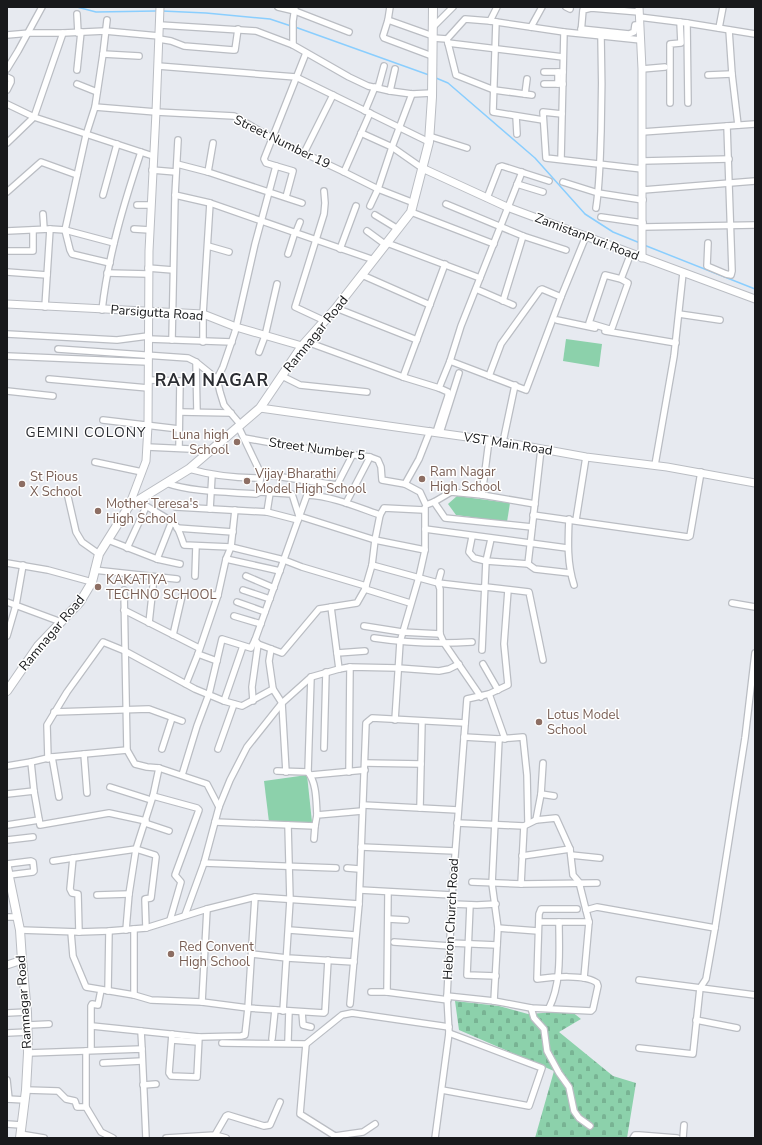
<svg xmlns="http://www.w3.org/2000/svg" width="762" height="1145" font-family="'Nunito Sans',sans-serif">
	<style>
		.cemetery { fill: url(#cemetery-stones) }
		.park { fill: #8cd1ab }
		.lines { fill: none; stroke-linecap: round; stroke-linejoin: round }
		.stream { stroke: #8acefe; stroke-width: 1.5 }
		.minor-casing { stroke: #babdc3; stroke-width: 8 }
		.tertiary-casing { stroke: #babdc3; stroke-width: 9 }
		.secondary-casing { stroke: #babdc3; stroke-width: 10 }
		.minor { stroke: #fff; stroke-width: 5.5 }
		.tertiary { stroke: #fff; stroke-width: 7 }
		.secondary { stroke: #fff; stroke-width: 8 }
		.education-dot { fill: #8d6e63; stroke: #fff; stroke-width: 1.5 }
		.labels { text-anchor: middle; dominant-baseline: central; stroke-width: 3; stroke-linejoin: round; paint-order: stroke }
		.street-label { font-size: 13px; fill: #18191b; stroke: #fff }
		.education-label { font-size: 13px; fill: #785e54; stroke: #fff; text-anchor: start }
		.neighbourhood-label { font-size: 14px; letter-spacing: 1px; fill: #2b2d32; stroke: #fff }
		.district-label { font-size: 17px; font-weight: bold; letter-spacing: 1px; fill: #2b2d32; stroke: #fff }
	</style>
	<defs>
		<pattern id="cemetery-stones" width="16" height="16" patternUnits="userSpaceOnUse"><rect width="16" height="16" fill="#8cd1ab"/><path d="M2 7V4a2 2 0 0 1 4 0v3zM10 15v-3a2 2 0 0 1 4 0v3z" fill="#78b393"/></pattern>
	</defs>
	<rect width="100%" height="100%" fill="#e7eaf0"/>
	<path class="cemetery" d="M455 1001 499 1006 528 1014 571 1011 581 1019 559 1032 613 1076 636 1083 627 1138H535L554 1071 459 1030Z"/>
	<g class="park">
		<path d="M566 339 602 344 599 367 563 361Z"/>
		<path d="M457 496 510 503 507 522 456 515 448 504Z"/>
		<path d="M307 775 312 822H269L264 781Z"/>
	</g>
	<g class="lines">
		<g class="stream">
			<path d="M77 7 96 12 156 11"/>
			<path d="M162 11 206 13 270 19 291 26"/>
			<path d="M295 27 429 75"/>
			<path d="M436 78 448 83 535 158 585 214 613 232 640 243"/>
			<path d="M644 245 755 289"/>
		</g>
		<defs>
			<g id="minor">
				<path d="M278 7 295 11 349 32"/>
				<path d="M390 7 388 20 383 36 384 38 432 56"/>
				<path d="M566 7 570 9"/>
				<path d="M77 14 78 33"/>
				<path d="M639 17 687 23 755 34"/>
				<path d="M107 20 103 54 95 107 86 135 65 230 70 250 72 254 110 263"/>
				<path d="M388 20 433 36"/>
				<path d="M490 21 497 7"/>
				<path d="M496 22 493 112 543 120"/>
				<path d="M687 23 688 103"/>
				<path d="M160 25 256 31 293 45 349 77 368 86 390 91 412 94 432 93"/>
				<path d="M433 27 453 7"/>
				<path d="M531 27 542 7"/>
				<path d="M719 28 723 7"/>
				<path d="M581 29 629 34 634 32 635 25H640"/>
				<path d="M729 30 732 74 738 125"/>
				<path d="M581 33 583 10 591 8 639 12"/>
				<path d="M7 35 30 33H63L105 31 159 36"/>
				<path d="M433 38 447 39 465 19 490 21 564 32 641 40"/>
				<path d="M159 39 171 41 184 46 233 50H235L238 29"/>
				<path d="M447 39 456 75 494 90 532 95"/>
				<path d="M448 43 563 57"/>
				<path d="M293 45V21L295 7"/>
				<path d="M103 54 139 56"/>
				<path d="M158 66 296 77 429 142"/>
				<path d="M7 69 18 51 42 7"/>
				<path d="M642 69 665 67"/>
				<path d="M77 70 81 32"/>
				<path d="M544 72H563"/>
				<path d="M558 72V84"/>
				<path d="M708 75 732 74"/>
				<path d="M7 77 11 79V82L7 90"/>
				<path d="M77 84 97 92"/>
				<path d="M544 84H563"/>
				<path d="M378 88 384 66"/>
				<path d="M390 91 395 69"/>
				<path d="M525 94 527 79"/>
				<path d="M670 103V44L681 43 680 22"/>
				<path d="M7 104 34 117 153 156"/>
				<path d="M95 107 156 112 234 116 272 138 344 172 378 189 414 203"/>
				<path d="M365 111 375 87"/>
				<path d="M562 114 543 112 546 158 642 169"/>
				<path d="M516 116 517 134"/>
				<path d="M642 132 755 124"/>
				<path d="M361 133 392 147 422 168"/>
				<path d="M429 136 467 148"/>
				<path d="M7 143 34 117 63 33"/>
				<path d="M304 153 333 95"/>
				<path d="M561 159 564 32"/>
				<path d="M642 161 729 159"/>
				<path d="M177 164 208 172 302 203"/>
				<path d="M276 166 266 163 264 159 306 53"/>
				<path d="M152 170 176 172"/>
				<path d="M208 172 213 143"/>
				<path d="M344 172 370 113"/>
				<path d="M563 182 598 193 643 200"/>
				<path d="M517 184 543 192"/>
				<path d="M643 190 755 181"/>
				<path d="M324 191 325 203 324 214 295 307 325 321"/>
				<path d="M7 192 41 162 77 175"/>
				<path d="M103 195 117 144"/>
				<path d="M175 195 210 203 374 260"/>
				<path d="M487 198 499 167 502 166 549 181"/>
				<path d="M446 204 523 236 566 250"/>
				<path d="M137 205H151"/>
				<path d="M370 206 378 189 392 147 412 94"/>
				<path d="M596 208C600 183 600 157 601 131 602 99 602 68 601 36"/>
				<path d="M411 212 494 244"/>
				<path d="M43 214 44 229"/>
				<path d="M375 215 398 229"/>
				<path d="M601 217 643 223"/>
				<path d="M643 227 755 225"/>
				<path d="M134 229 150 230"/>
				<path d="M7 231 50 229 65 230 114 243"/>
				<path d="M367 231 386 245"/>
				<path d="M296 232 300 222"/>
				<path d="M387 243 480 278"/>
				<path d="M708 243 707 266 726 274 731 275 732 271 727 126"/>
				<path d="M208 246 229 252"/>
				<path d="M340 249 356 206"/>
				<path d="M7 251H33V230"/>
				<path d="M288 254 295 232"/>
				<path d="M148 268 173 270"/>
				<path d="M7 272 47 275"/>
				<path d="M107 273 148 274"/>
				<path d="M362 275 430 305"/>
				<path d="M605 275 621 279 628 283 612 328 609 329 589 323Z"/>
				<path d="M621 279 631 253"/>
				<path d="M476 289 513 305"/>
				<path d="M503 301 523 236"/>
				<path d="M45 307 50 229"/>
				<path d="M336 308 417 340"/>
				<path d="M102 310C108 256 124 203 141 152"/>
				<path d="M679 314 720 320"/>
				<path d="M557 320 595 328"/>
				<path d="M605 331 676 343"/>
				<path d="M7 334 117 340 148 336"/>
				<path d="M148 339 232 342"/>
				<path d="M172 340 175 195 178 140"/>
				<path d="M203 342V314L210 203"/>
				<path d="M307 342 403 377 439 388 448 392V396L436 432"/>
				<path d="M58 349 188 358 196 362 217 379"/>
				<path d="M259 352 265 336 277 284"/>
				<path d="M7 356 148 362"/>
				<path d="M450 361 526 390 561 297 586 236"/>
				<path d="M196 362 197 412"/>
				<path d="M282 376 300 385 367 392"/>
				<path d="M489 376 501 344 540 290 542 289 561 297"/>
				<path d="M403 377 445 264"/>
				<path d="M49 379 148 388"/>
				<path d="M148 380 180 381 179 448"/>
				<path d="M439 388 450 361 461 326 522 172"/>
				<path d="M7 391 53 396"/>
				<path d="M180 412 231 413"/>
				<path d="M103 420 179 429"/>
				<path d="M240 424 224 405 220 392 217 379 223 367 235 332 255 244 276 166 293 171 286 197"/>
				<path d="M238 426 261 474 337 485 353 454"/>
				<path d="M440 433 459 373"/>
				<path d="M244 438 289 446 370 457 378 460 381 467 382 480 405 484 420 492 426 505 434 502 451 492 482 495 535 504"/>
				<path d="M503 442 515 385"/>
				<path d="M147 447 212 450"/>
				<path d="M95 462 142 472"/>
				<path d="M655 465 674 356 683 273"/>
				<path d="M189 469C214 476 234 478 260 478"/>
				<path d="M261 474 259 489 260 492 292 494 299 516 375 540 425 550"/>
				<path d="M166 483C191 492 229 492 256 494L260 492"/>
				<path d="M405 484 419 459 430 431"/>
				<path d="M482 495 489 440"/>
				<path d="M68 497 76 532 82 542 99 554"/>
				<path d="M138 500C149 510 170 517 177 527 180 533 182 539 184 545L231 547 284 560 302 567 366 586"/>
				<path d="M434 502 445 518 532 527"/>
				<path d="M346 503 370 457"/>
				<path d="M176 507 267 512 298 520"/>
				<path d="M210 509 212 475"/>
				<path d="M267 512 270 493"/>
				<path d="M533 515 688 537 690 536 701 472"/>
				<path d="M569 519C568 542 567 563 574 585"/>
				<path d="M576 520 586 457"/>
				<path d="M177 528 233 532"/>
				<path d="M425 529 567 548"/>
				<path d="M472 537 469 552 474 558 486 561 528 564 535 569 570 573"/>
				<path d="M108 540 157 559 180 564"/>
				<path d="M127 548 146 507"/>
				<path d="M157 559 172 521"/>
				<path d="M226 559 280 571"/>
				<path d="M7 563 48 570 92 582"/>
				<path d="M528 564 541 449"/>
				<path d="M372 565 438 583 481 588 486 587 529 592 543 660"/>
				<path d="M94 570 177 579"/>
				<path d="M441 572 438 583 440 589V634L444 643 481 697"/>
				<path d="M195 576 196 546"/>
				<path d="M246 576 274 588"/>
				<path d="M365 589 410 603"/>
				<path d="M124 590 127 750 135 764 147 767 159 768 207 784 219 807"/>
				<path d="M243 590 270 599"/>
				<path d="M202 595H218"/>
				<path d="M7 602 61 622"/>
				<path d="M237 602 265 612"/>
				<path d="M732 603 755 607"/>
				<path d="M331 607 339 669"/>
				<path d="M124 610 199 648"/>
				<path d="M234 616 261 624"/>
				<path d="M149 623 154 577"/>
				<path d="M364 626 402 632 440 634"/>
				<path d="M173 635 182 596"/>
				<path d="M7 636 16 605 23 565"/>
				<path d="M374 638C407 643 439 644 472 642"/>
				<path d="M255 640 258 644 282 653 319 609 357 603 365 589 372 565 375 540 380 515 384 508 424 510"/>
				<path d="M271 649 269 661 273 689"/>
				<path d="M482 650 486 561 491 539"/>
				<path d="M337 653 365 651"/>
				<path d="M198 654 217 661"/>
				<path d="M483 664 498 690"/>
				<path d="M186 684 198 654 218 595 226 559 231 547 235 510"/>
				<path d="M489 694 505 739"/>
				<path d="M224 701 243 646"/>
				<path d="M253 701 252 687 258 644"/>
				<path d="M54 712 149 709 182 721"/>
				<path d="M395 720 400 642 419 577 425 550V508"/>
				<path d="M464 737 499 739 523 737 527 775 528 823"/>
				<path d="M324 748 326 672"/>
				<path d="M162 749 172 718"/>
				<path d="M218 749 234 704"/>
				<path d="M84 754 87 793"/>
				<path d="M52 757 59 797"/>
				<path d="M48 759 47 725 67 692 103 642 125 651 195 689 224 701 242 706 273 689 282 703 286 772"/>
				<path d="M31 762 52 757 127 750"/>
				<path d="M365 763 421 764"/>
				<path d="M7 766 31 762 34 791 40 825 109 813 146 821"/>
				<path d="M277 771 308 772C317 784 316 801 317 815"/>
				<path d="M308 772 311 677"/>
				<path d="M349 772 350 667"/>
				<path d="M182 775 197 726 209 694 222 639 251 648 255 640 307 495C332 496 357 507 380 515"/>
				<path d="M311 775 365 770"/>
				<path d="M110 787 151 800"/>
				<path d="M7 794 34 791"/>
				<path d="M541 794 554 796"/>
				<path d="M153 796 197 808 199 810 175 875 181 882 170 920"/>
				<path d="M363 805 458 810"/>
				<path d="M420 808 422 721"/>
				<path d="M536 820 541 794 543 763"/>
				<path d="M215 822 315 826 317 815 362 811"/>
				<path d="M145 823 169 831"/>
				<path d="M457 823 524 826 536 820 556 818 570 849 573 875 579 882 589 922 584 978"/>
				<path d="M7 825 39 820"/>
				<path d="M314 839 315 826"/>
				<path d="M7 840 33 837"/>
				<path d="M361 847 455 851"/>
				<path d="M571 855 600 858"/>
				<path d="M522 856 570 849"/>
				<path d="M73 858 70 889 72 893 78 894 79 932"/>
				<path d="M53 861 136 849 155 855 156 857 151 898 145 899 146 928"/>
				<path d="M204 863 336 868"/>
				<path d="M7 864 31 861 33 862 34 871 33 872 9 875"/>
				<path d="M347 868 359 869"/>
				<path d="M472 882 521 884 597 883"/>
				<path d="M521 884 524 826"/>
				<path d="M360 890 452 895"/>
				<path d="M97 895 129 894"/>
				<path d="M452 904 477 905 496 904"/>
				<path d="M470 905 467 975 496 976"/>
				<path d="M586 910 597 907 715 928"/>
				<path d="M185 915 204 863 219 807 230 780 247 747 282 703 311 677 339 669 350 667 398 668 439 671 449 669 459 664"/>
				<path d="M7 917H17"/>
				<path d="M388 919 406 920"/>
				<path d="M539 922H589"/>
				<path d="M498 928 538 931"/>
				<path d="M20 930 79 932 109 931 146 928 207 909 255 897 359 904"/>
				<path d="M126 930 129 894 136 849 153 796 159 768"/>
				<path d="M289 930 355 935"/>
				<path d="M71 932 73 956 86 987 134 995 151 1000 202 1002 248 1008 324 1013 325 1012 328 960"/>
				<path d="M394 942 450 946"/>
				<path d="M450 943 497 945"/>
				<path d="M252 954 287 958 354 962"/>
				<path d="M639 980 755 995"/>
				<path d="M108 991 109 931"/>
				<path d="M371 992H387L448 1000"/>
				<path d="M387 992 388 892"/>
				<path d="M134 995V929"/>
				<path d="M447 996 494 1001 531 1008 591 1011 593 1009 598 986 597 983C586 974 552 977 537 979L539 914 541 909H577"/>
				<path d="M494 1001 498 928 492 884 499 739"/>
				<path d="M202 1002 207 909"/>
				<path d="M350 1004 359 904 366 723 372 718 465 723"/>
				<path d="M531 1008 534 1018 544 1029 547 1051 559 1073 569 1087 574 1111 579 1118 590 1126"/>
				<path d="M549 1008C562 982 559 950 559 922"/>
				<path d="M283 1011 290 900 288 825"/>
				<path d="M302 1012 303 1025 311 1027"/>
				<path d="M7 1013 27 1012"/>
				<path d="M696 1020 737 1028"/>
				<path d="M28 1025 49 1024"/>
				<path d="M92 1026 199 1037 241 1036 245 1035 248 1008 255 897"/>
				<path d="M141 1031 142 1049"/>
				<path d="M7 1033 28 1032"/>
				<path d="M172 1034 169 1073 171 1076 197 1077 199 1037"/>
				<path d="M272 1039 275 1010"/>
				<path d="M172 1040 198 1042"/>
				<path d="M288 1041 289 1011"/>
				<path d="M222 1043 306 1044 342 1015 352 1013 449 1027"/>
				<path d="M306 1044 300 1114 335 1136 363 1132 375 1124"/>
				<path d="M639 1048 693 1054 700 988 706 979 715 928 745 738 755 653"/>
				<path d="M91 1050V1006L92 1004 98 1005 101 990"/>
				<path d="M86 1051V1107"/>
				<path d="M28 1053 142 1049 146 1138"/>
				<path d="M103 1063 142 1061"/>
				<path d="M7 1080 9 1099"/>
				<path d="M143 1085 156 1084"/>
				<path d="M26 1090 58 1091 66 1099 75 1101 77 1107H86L101 1132 113 1138"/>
				<path d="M442 1090 529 1106 542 1068 449 1033"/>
				<path d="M7 1099 25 1100"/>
				<path d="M7 1124 21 1125"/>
				<path d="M20 1134 44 1138"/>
				<path d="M215 1135 226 1138"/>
				<path d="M166 1138 215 1135 226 1116 228 1115 264 1126 270 1125 280 1102"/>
				<path d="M435 1138 449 1033 447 996 453 882 467 699 489 694 508 685 504 644 508 590"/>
				<path d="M633 1138 635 1135H639L677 1138"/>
				<path d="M683 1138 684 1125"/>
			</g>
			<g id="tertiary">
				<path d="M639 7 642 69V258"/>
				<path d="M422 168 507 207 755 299"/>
				<path d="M7 304 203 314 236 327 302 346"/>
				<path d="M260 408 503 442 586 457 667 467 755 483"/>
				<path d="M129 506 146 461 148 426 149 251 156 112 160 7"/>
				<path d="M7 965 22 960"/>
			</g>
			<g id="secondary">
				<path d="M7 691 38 646 80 602 92 582 99 554 129 506 189 469 260 408 302 346 336 308 411 212 429 142 432 97 433 7"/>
				<path d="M7 867 20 930 22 960 27 1012 28 1053 26 1090 20 1138"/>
			</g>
		</defs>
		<use href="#minor" class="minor-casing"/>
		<use href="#tertiary" class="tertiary-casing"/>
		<use href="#secondary" class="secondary-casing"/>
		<use href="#minor" class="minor"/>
		<use href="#tertiary" class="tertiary"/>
		<use href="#secondary" class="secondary"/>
	</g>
	<g class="education-dot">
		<circle cx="237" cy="442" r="4"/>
		<circle cx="422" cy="479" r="4"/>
		<circle cx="247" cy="481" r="4"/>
		<circle cx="22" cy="484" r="4"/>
		<circle cx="98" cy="511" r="4"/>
		<circle cx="98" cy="587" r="4"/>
		<circle cx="539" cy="722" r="4"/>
		<circle cx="171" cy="954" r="4"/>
	</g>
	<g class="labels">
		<g class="street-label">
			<text transform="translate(282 142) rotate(26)">Street Number 19</text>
			<text transform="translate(587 237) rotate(21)">ZamistanPuri Road</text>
			<text transform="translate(157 313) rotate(4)">Parsigutta Road</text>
			<text transform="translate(316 334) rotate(-51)">Ramnagar Road</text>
			<text transform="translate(508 444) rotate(9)">VST Main Road</text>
			<text transform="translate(317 449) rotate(8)">Street Number 5</text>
			<text transform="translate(52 633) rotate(-50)">Ramnagar Road</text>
			<text transform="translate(451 919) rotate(-87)">Hebron Church Road</text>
			<text transform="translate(24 1002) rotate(-94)">Ramnagar Road</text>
		</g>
		<g class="education-label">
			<text x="229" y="435" text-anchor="end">Luna high<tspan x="229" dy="15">School</tspan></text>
			<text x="430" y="472">Ram Nagar<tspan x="430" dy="15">High School</tspan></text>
			<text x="255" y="474">Vijay Bharathi<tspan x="255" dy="15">Model High School</tspan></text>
			<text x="30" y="477">St Pious<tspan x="30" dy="15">X School</tspan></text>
			<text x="106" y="504">Mother Teresa's<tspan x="106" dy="15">High School</tspan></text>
			<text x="106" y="580">KAKATIYA<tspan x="106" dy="15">TECHNO SCHOOL</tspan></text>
			<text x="547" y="715">Lotus Model<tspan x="547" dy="15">School</tspan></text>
			<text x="179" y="947">Red Convent<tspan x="179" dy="15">High School</tspan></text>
		</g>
		<g class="neighbourhood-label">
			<text x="86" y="432">GEMINI COLONY</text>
		</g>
		<g class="district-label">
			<text x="212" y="380">RAM NAGAR</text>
		</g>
	</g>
	<rect width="762" height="1145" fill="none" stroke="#18191b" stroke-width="16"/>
</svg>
